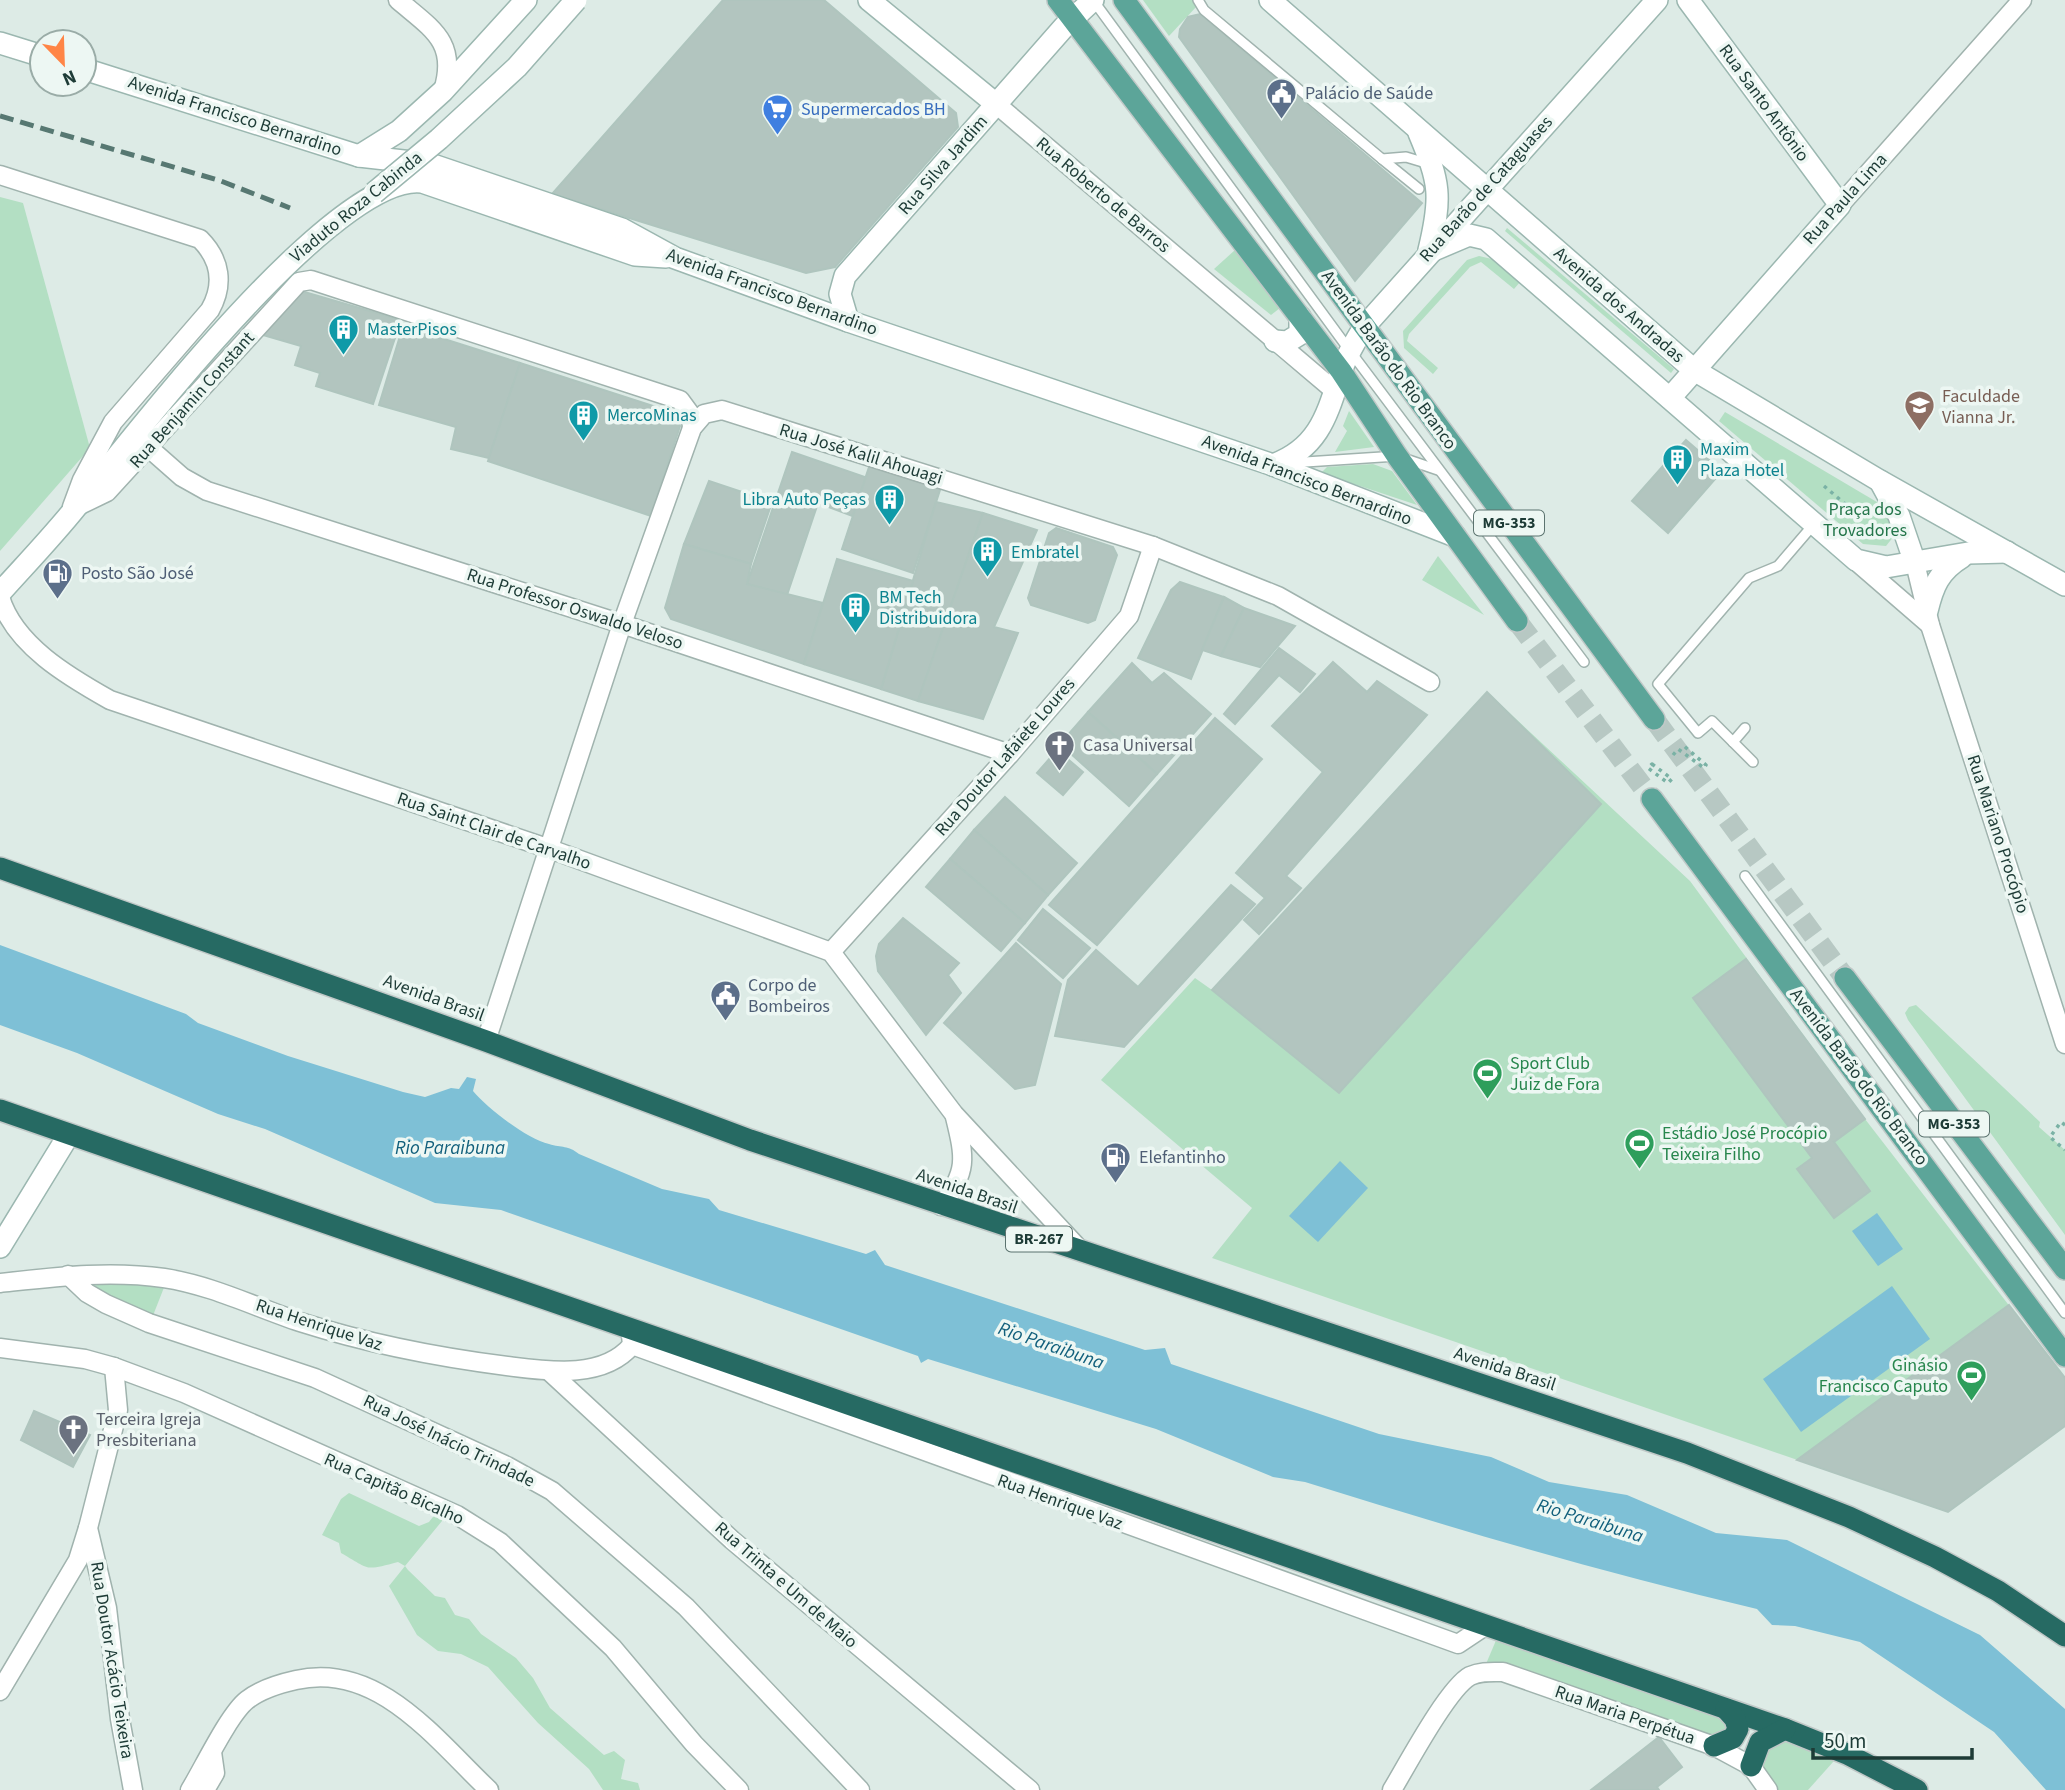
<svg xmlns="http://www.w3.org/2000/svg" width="2065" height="1790" font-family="'Source Sans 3',sans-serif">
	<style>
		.green { fill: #b3dfc3 }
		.water { fill: #7ec0d6 }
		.building { fill: #b2c5bf; stroke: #afc5be; stroke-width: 2 }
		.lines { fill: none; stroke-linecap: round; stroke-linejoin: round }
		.primary-tunnel { stroke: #b7c8c3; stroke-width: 21; stroke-dasharray: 21 10; stroke-linecap: butt }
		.lane-casing { stroke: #a0b3ae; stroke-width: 12 }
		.street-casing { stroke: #a0b3ae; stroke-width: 21 }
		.secondary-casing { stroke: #9bb7b0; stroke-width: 24 }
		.primary-casing { stroke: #c0c8c7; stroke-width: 24 }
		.highway-casing { stroke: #c0c8c7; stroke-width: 24 }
		.path { stroke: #7ab2a5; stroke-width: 3.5; stroke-dasharray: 3.5 5; stroke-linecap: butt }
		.lane { stroke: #fff; stroke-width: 9 }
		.street { stroke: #fff; stroke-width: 18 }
		.secondary { stroke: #fff; stroke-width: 21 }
		.primary { stroke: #5ca599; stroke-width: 21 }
		.highway { stroke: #266a63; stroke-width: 21 }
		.rail { stroke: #577872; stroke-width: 5; stroke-dasharray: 14 7; stroke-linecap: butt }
		.secondary-bridge-casing { stroke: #9bb7b0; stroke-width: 24; stroke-linecap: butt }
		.secondary-bridge { stroke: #fff; stroke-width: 21 }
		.labels { text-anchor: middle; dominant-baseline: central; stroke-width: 7; stroke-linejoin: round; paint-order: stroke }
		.shield { fill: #edf7f3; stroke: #5b736f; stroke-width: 2 }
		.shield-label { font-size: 16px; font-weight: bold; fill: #1d3b36 }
		.service-label { font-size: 18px; fill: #4e5e75; stroke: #edf7f3; text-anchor: start }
		.street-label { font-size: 18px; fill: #1d3b36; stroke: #edf7f3 }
		.shop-label { font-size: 18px; fill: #366cbe; stroke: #edf7f3; text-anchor: start }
		.culture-label { font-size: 18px; fill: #0d838f; stroke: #edf7f3; text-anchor: start }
		.education-label { font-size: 18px; fill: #785e54; stroke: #edf7f3; text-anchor: start }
		.park-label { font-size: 18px; fill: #24764b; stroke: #edf7f3 }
		.worship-label { font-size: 18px; fill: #5b616d; stroke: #edf7f3; text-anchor: start }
		.leisure-label { font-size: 18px; fill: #27864d; stroke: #edf7f3; text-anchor: start }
		.water-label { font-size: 19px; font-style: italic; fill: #12607c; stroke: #edf7f3 }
	</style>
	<rect width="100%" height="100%" fill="#ddebe6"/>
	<g class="green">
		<path d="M1143 0H1194L1197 6 1169 36Z"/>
		<path d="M0 197 23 203 90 448 0 551Z"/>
		<path d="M1507 228 1674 369 1671 373 1505 231Z"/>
		<path d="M1235 250 1280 308 1271 315 1214 269Z"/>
		<path d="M1479 256 1492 259 1520 282 1514 289 1481 262 1470 267 1409 334 1407 341 1438 368 1433 374 1404 348 1403 331 1467 260Z"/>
		<path d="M1349 411 1374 447 1335 452 1347 431 1343 426Z"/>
		<path d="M1725 412 1887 508 1893 520 1894 536 1886 546 1863 544 1719 421Z"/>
		<path d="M1373 464 1392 471 1417 505 1321 473 1327 467Z"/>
		<path d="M1438 556 1484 615 1422 580Z"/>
		<path d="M1487 692 1690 881 1865 1119 2065 1378V1426L1948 1512 1212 1258 1252 1208 1101 1080 1195 978 1212 990Z"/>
		<path d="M1916 1005 2040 1122 2039 1127 2065 1150V1235L1908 1020 1905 1013 1909 1007Z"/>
		<path d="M76 1277 165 1285 152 1318 98 1297Z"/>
		<path d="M349 1493 419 1526 429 1522 436 1513 441 1516 442 1521 405 1566 408 1570 435 1596 445 1598 455 1615 469 1619 481 1634 516 1658 533 1678 550 1708 604 1755 614 1751 625 1760 621 1779 638 1783 640 1790H603L589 1769 538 1723 488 1667 461 1654 438 1651 417 1635 389 1586 405 1566 398 1562C364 1571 371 1570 341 1553L339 1543 322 1535 341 1499Z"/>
		<path d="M1500 1631 1735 1719 1714 1746 1483 1671Z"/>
		<path d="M1768 1735 1842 1752 1808 1790H1768L1751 1766Z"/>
	</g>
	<g class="water">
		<path d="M0 945 186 1014 198 1023 288 1056 403 1092 425 1097 451 1088 459 1089 467 1077 476 1079 473 1091C487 1108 527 1139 549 1144 562 1148 568 1145 579 1154L662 1189 709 1199 719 1210 866 1254 875 1250 885 1265 1145 1350 1165 1348 1171 1364 1379 1434 1491 1457 1549 1482 1627 1495 1716 1533 1787 1540 1980 1635 2065 1709V1790H2046L1994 1732 1860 1642 1795 1626 1772 1625 1757 1609C1604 1573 1455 1529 1305 1482L1273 1477 1156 1429 928 1359 921 1363 918 1356 501 1210 435 1203 265 1129 218 1114 77 1053 0 1025Z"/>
		<path d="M1340 1161 1368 1188 1318 1242 1289 1216Z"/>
		<path d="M1877 1213 1903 1249 1878 1266 1852 1231Z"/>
		<path d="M1892 1286 1930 1339 1801 1432 1763 1379Z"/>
	</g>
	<g class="building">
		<path d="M723 0H824L956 113 958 127 835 267 806 273 552 194Z"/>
		<path d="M1200 14 1422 203 1355 281 1179 37 1180 29 1188 17Z"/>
		<path d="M294 289 401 320 373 404 316 386 320 373 295 365 301 346 256 333Z"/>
		<path d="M403 326 520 363 489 458 451 449 456 427 379 405Z"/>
		<path d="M520 363 675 413 680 426 651 516 488 461Z"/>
		<path d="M1686 440 1722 471 1668 533 1632 501Z"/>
		<path d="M792 452 868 478 855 517 818 503 787 595 747 584Z"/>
		<path d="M870 464 941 487 913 573 842 549Z"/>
		<path d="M709 481 772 502 751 564 684 544Z"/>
		<path d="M936 502 983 513 918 701 881 689Z"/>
		<path d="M983 513 1037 530 994 627 1018 633 983 719 918 701Z"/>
		<path d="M1056 528 1113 547 1117 555 1095 620 1088 623 1031 605 1028 598 1049 533Z"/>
		<path d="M684 544 751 564 747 584 823 603 804 664 671 619 665 608Z"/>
		<path d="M837 559 913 581 881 689 804 664Z"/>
		<path d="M1180 582 1224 597 1191 679 1138 658 1171 590Z"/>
		<path d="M1224 597 1244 608 1221 656 1202 650Z"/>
		<path d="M1244 608 1295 626 1260 667 1221 656Z"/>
		<path d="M1279 648 1315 674 1300 692 1279 675 1235 724 1224 714Z"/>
		<path d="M1333 662 1367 692 1377 681 1427 715 1286 876 1301 888 1259 934 1244 920 1265 898 1236 873 1323 772 1272 726Z"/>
		<path d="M1132 663 1152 683 1164 673 1211 714 1157 774 1088 712Z"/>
		<path d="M1487 692 1601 804 1339 1093 1212 990Z"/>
		<path d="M1088 712 1157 774 1129 806 1060 744Z"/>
		<path d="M1215 718 1262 759 1097 945 1049 905Z"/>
		<path d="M1057 750 1083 772 1063 795 1037 773Z"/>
		<path d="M1005 797 1077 863 1048 895 974 830Z"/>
		<path d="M974 830 1048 895 1025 923 950 859Z"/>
		<path d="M950 859 1025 923 1001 951 926 887Z"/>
		<path d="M1231 885 1255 904 1124 1047 1055 1036 1068 980 1096 950 1138 987Z"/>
		<path d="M1043 909 1090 948 1063 978 1018 940Z"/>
		<path d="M903 918 959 963 948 975 961 993 926 1035 878 971 876 956 879 944Z"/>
		<path d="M1016 943 1061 984 1035 1085 1015 1089 944 1023Z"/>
		<path d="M1746 959 1865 1119 1834 1142 1870 1191 1834 1218 1797 1169 1812 1158 1693 998Z"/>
		<path d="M2009 1305 2065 1378V1426L1948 1512 1797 1460Z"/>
		<path d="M34 1411 90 1435 73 1467 21 1440Z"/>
		<path d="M1659 1737 1682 1767 1657 1787 1659 1790H1591Z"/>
	</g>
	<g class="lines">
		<g class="primary-tunnel">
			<path d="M1517 621 1652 799"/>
			<path d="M1654 719 1845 978"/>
		</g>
		<defs>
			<g id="lane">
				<path d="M1093 0 1350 351 1584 662"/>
				<path d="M1198 0 1204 10 1382 159 1406 157 1426 163"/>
				<path d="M1382 159 1419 189"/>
				<path d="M1290 463 1397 456 1438 470"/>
				<path d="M1745 728 1733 742 1712 721 1698 733 1658 684 1749 578 1778 566 1814 524"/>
				<path d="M1733 742 1753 762"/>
				<path d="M1745 876 2065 1313"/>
			</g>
			<g id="street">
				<path d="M398 0C432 29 458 42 443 91"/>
				<path d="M996 104 1336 392"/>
				<path d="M0 175 200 239C221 260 224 285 210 310L113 422 82 480 72 507"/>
				<path d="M1840 205 2022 0"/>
				<path d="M149 448 182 477 207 491 622 624 1010 754"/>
				<path d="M78 506 107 492 299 282 311 280 680 400 691 415 692 428"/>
				<path d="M1856 561 1930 625"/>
				<path d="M1915 563 1930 625 2065 1044"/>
				<path d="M0 597C14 645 69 677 110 700L550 849 831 952 954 1114 1082 1252"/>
				<path d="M831 952 1010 754 1129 616 1153 546"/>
				<path d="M486 1041 622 624 692 428 704 414 722 410 1153 546 1278 596 1430 682"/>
				<path d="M941 1206C968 1172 965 1158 955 1117"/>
				<path d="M68 1275 87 1293 106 1304 149 1323 315 1378 507 1466 552 1491 686 1607 860 1790"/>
				<path d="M0 1283C55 1277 108 1270 164 1278 211 1285 255 1307 300 1322 369 1344 436 1357 507 1366 547 1371 603 1380 632 1345L631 1335"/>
				<path d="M632 1345 1458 1644 1485 1626"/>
				<path d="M0 1348 85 1359 114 1367 184 1393 457 1515 500 1542 613 1648 694 1744 739 1790"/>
				<path d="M114 1367 118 1410 88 1528 107 1608 120 1719 133 1790"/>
				<path d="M549 1371 732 1540 1030 1790"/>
				<path d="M0 1691 78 1560 88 1528"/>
				<path d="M190 1790C203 1769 229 1714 247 1700 261 1689 278 1684 296 1680 378 1661 436 1740 489 1790"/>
				<path d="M205 1790 215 1773 212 1752"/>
				<path d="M1392 1790C1407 1765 1448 1688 1470 1676 1481 1671 1491 1672 1503 1672L1714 1746 1751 1766 1768 1790"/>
			</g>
			<g id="secondary">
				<path d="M869 0 996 104"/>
				<path d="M1270 0 1694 370 1880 481 2065 585"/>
				<path d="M0 43 42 56"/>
				<path d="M84 69 359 156 430 164 622 229 675 258 848 321 1273 465 1455 536"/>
				<path d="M1419 133C1440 183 1442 196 1429 250"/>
				<path d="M359 156 399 131 443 91 526 0"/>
				<path d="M1429 252 1469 235 1486 239 1856 560 1886 567 1968 553 2007 552"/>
				<path d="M848 321 840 294 845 276 1064 27 1093 0"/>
				<path d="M1275 341 1287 342 1300 334V317"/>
				<path d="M1670 398 1840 205 1688 0"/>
				<path d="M1273 465C1319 448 1327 415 1341 372 1346 356 1355 342 1364 327L1657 0"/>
				<path d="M1880 481 1899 516 1915 563"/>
				<path d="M0 593C26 564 53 536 77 506 133 438 335 172 422 182L635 255 666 257"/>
				<path d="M1927 611C1933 586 1939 571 1962 557"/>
				<path d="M0 1247 68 1136"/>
			</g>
			<g id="primary">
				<path d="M1058 0 1341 371 1397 456 1517 621"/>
				<path d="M1124 0 1654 719"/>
				<path d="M1652 799 2065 1356"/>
				<path d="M1845 978 2065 1269"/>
			</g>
			<g id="highway">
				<path d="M0 868 486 1041 750 1140 1687 1453 1849 1517 1935 1557 1998 1591 2065 1636"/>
				<path d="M0 1110 1785 1729 1847 1754 1917 1790"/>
				<path d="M1714 1746 1733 1738 1738 1729 1735 1719 1726 1709"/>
				<path d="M1751 1766 1760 1742 1785 1729"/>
			</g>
		</defs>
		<use href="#lane" class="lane-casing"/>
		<use href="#street" class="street-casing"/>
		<use href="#secondary" class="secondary-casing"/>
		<use href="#primary" class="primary-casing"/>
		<use href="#highway" class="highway-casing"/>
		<g class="path">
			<path d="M1824 486 1850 508 1841 519"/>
			<path d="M1673 755 1678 749 1704 768 1706 765 1684 746"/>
			<path d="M1652 764 1672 779 1668 783 1648 768Z"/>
			<path d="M2065 1125 2061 1122 2050 1137 2065 1150"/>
		</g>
		<use href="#lane" class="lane"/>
		<use href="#street" class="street"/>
		<use href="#secondary" class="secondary"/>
		<use href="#primary" class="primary"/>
		<use href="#highway" class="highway"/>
		<path class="rail" d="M0 116 221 181 290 208"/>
		<defs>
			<path id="secondary-bridge" d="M374 193 439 139 517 67 576 0"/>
		</defs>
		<use href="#secondary-bridge" class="secondary-bridge-casing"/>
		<use href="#secondary-bridge" class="secondary-bridge"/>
	</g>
	<defs>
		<symbol id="civic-pin" viewBox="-11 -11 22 30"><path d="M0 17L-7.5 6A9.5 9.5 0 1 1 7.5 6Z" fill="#5c6f8a" stroke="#edf7f3"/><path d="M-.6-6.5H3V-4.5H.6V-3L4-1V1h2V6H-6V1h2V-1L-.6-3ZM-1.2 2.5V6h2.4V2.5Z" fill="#fff"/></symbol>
		<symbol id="supermarket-pin" viewBox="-11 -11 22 30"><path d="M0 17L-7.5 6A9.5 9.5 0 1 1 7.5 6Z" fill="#3f7fe0" stroke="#edf7f3"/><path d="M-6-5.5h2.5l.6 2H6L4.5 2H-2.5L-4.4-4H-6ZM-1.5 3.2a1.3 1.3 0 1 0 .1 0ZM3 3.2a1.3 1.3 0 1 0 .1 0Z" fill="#fff"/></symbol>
		<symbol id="building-pin" viewBox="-11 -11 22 30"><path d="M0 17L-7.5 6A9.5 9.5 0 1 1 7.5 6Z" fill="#0f9aa8" stroke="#edf7f3"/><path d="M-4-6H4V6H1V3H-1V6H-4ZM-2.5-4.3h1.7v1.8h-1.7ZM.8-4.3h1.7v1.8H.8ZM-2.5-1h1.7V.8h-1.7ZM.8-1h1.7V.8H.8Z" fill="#fff"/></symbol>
		<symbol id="school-pin" viewBox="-11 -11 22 30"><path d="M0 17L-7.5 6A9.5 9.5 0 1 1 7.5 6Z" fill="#8d6e63" stroke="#edf7f3"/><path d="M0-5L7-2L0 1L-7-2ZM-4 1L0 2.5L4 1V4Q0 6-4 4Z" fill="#fff"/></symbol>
		<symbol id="fuel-pin" viewBox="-11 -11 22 30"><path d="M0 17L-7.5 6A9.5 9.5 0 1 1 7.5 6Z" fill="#5c6f8a" stroke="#edf7f3"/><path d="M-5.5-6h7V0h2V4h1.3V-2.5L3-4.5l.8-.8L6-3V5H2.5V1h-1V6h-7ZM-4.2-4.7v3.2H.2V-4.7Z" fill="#fff"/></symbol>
		<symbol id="church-pin" viewBox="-11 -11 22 30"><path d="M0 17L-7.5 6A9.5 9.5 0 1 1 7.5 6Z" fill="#6b7280" stroke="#edf7f3"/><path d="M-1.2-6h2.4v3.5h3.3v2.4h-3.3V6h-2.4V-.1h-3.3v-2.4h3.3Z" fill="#fff"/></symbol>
		<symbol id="stadium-pin" viewBox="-11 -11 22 30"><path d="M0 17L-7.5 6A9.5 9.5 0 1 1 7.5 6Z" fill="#2e9e5b" stroke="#edf7f3"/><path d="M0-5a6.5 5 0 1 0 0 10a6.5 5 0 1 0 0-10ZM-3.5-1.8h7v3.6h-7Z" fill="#fff"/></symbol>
	</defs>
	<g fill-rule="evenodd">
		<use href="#civic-pin" x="1264" y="76" width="35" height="47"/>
		<use href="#supermarket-pin" x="760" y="92" width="35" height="47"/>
		<use href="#building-pin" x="326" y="312" width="35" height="47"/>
		<use href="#school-pin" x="1902" y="388" width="35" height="47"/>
		<use href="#building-pin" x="566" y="398" width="35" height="47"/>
		<use href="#building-pin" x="1660" y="442" width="35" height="47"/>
		<use href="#building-pin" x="872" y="482" width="35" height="47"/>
		<use href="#building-pin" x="970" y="534" width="35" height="47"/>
		<use href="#fuel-pin" x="40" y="556" width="35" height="47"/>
		<use href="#building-pin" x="838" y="590" width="35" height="47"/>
		<use href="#church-pin" x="1042" y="728" width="35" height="47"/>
		<use href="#civic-pin" x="708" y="978" width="35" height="47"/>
		<use href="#stadium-pin" x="1470" y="1056" width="35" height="47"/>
		<use href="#stadium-pin" x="1622" y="1126" width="35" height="47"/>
		<use href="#fuel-pin" x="1098" y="1140" width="35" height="47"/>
		<use href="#stadium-pin" x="1954" y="1358" width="35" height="47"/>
		<use href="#church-pin" x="56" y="1412" width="35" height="47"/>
	</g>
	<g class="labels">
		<g class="shield">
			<rect x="1474" y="510.5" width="70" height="25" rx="5"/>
			<rect x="1919" y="1111.5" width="70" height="25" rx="5"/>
			<rect x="1006" y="1226.5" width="66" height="25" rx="5"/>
		</g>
		<g class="shield-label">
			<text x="1509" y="523">MG-353</text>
			<text x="1954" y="1124">MG-353</text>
			<text x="1039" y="1239">BR-267</text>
		</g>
		<g class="service-label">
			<text x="1305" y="93">Palácio de Saúde</text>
			<text x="81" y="573">Posto São José</text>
			<text x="748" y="985">Corpo de<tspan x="748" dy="21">Bombeiros</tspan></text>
			<text x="1139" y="1157">Elefantinho</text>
		</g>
		<g class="street-label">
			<text transform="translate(1764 103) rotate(54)">Rua Santo Antônio</text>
			<text transform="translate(235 116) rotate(18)">Avenida Francisco Bernardino</text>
			<text transform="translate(943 165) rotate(-49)">Rua Silva Jardim</text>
			<text transform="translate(1486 189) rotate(-48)">Rua Barão de Cataguases</text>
			<text transform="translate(1103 195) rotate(40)">Rua Roberto de Barros</text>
			<text transform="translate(1845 199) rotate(-48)">Rua Paula Lima</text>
			<text transform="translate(356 207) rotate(-39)">Viaduto Roza Cabinda</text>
			<text transform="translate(772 292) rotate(20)">Avenida Francisco Bernardino</text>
			<text transform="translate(1619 305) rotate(41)">Avenida dos Andradas</text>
			<text transform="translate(1389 360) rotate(54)">Avenida Barão do Rio Branco</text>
			<text transform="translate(192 400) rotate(-48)">Rua Benjamin Constant</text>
			<text transform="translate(861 454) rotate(17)">Rua José Kalil Ahouagi</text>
			<text transform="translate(1307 480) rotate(21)">Avenida Francisco Bernardino</text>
			<text transform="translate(575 609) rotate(18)">Rua Professor Oswaldo Veloso</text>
			<text transform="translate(1005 757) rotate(-49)">Rua Doutor Lafaiete Loures</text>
			<text transform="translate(494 831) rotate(19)">Rua Saint Clair de Carvalho</text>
			<text transform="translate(1998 834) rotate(72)">Rua Mariano Procópio</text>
			<text transform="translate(434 998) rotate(20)">Avenida Brasil</text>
			<text transform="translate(1859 1077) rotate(53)">Avenida Barão do Rio Branco</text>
			<text transform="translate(967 1191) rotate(19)">Avenida Brasil</text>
			<text transform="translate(319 1325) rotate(18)">Rua Henrique Vaz</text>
			<text transform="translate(1505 1369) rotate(18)">Avenida Brasil</text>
			<text transform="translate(449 1441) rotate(26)">Rua José Inácio Trindade</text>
			<text transform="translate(394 1489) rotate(24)">Rua Capitão Bicalho</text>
			<text transform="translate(1060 1502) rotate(20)">Rua Henrique Vaz</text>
			<text transform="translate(786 1585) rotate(41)">Rua Trinta e Um de Maio</text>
			<text transform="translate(112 1660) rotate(81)">Rua Doutor Acácio Teixeira</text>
			<text transform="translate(1625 1715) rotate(19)">Rua Maria Perpétua</text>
		</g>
		<g class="shop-label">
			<text x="801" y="109">Supermercados BH</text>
		</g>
		<g class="culture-label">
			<text x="367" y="329">MasterPisos</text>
			<text x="607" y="415">MercoMinas</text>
			<text x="1700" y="449">Maxim<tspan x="1700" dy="21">Plaza Hotel</tspan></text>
			<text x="866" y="499" text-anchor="end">Libra Auto Peças</text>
			<text x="1011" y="552">Embratel</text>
			<text x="879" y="597">BM Tech<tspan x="879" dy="21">Distribuidora</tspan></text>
		</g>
		<g class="education-label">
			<text x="1942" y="396">Faculdade<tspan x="1942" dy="21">Vianna Jr.</tspan></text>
		</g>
		<g class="park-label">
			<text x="1865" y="509">Praça dos<tspan x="1865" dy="21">Trovadores</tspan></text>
		</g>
		<g class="worship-label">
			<text x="1083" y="745">Casa Universal</text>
			<text x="96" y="1419">Terceira Igreja<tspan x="96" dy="21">Presbiteriana</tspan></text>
		</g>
		<g class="leisure-label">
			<text x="1510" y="1063">Sport Club<tspan x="1510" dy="21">Juiz de Fora</tspan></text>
			<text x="1662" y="1133">Estádio José Procópio<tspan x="1662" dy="21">Teixeira Filho</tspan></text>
			<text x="1948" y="1365" text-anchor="end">Ginásio<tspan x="1948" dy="21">Francisco Caputo</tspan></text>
		</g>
		<g class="water-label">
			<text x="450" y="1148">Rio Paraibuna</text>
			<text transform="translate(1051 1346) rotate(19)">Rio Paraibuna</text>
			<text transform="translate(1590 1521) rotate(17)">Rio Paraibuna</text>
		</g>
	</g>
	<g transform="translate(63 63) rotate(157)"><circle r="33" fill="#edf7f3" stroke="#9aaca7" stroke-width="2"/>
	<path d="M0-5L12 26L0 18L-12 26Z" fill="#ff8546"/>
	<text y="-10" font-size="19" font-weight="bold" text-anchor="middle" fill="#1d3b36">N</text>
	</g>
	<path d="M1813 1748v10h159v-10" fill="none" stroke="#1d3b36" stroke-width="3.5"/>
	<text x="1824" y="1748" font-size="21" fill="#1d3b36" stroke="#edf7f3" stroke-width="5" paint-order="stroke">50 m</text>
</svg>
